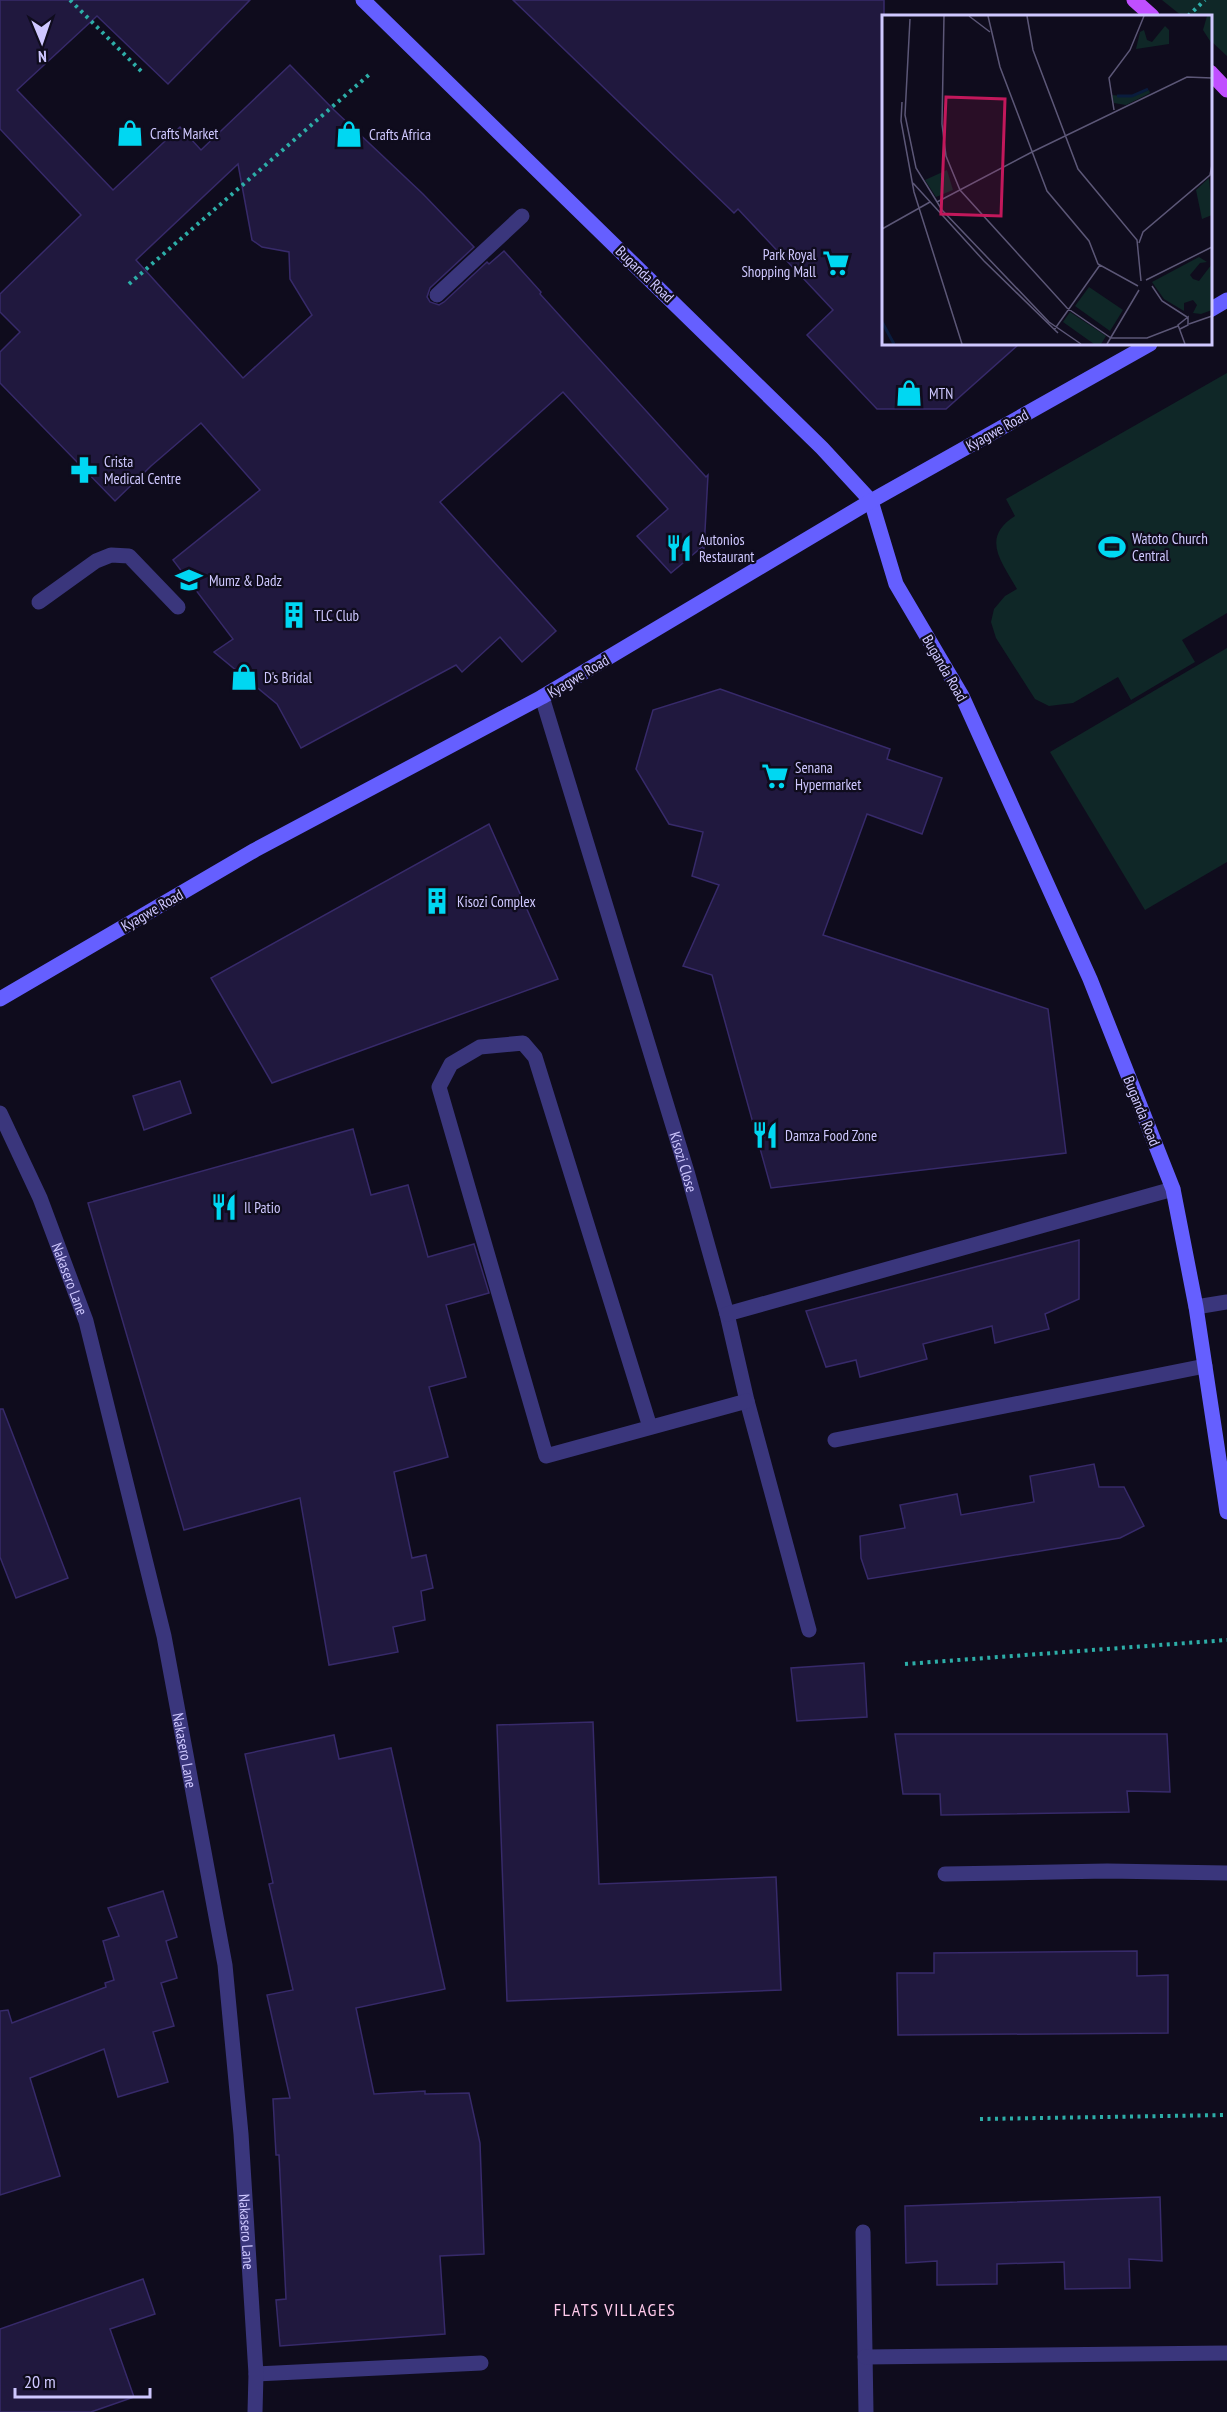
<svg xmlns="http://www.w3.org/2000/svg" width="1227" height="2412" font-family="'PT Sans Narrow',sans-serif">
	<style>
		.green { fill: #0f2727 }
		.building { fill: #20183e; stroke: #372a6a; stroke-width: 1.5; fill-rule: evenodd }
		.lines { fill: none; stroke-linecap: round; stroke-linejoin: round }
		.path { stroke: #2daea8; stroke-width: 4; stroke-dasharray: 3 4.5; stroke-linecap: butt }
		.lane { stroke: #3a367c; stroke-width: 15 }
		.street { stroke: #3a367c; stroke-width: 15 }
		.secondary { stroke: #655fff; stroke-width: 15 }
		.primary { stroke: #c04fff; stroke-width: 15 }
		.labels { text-anchor: middle; dominant-baseline: central; stroke-width: 4.5; stroke-linejoin: round; paint-order: stroke }
		.poi-label { font-size: 15px; fill: #cfc8ff; stroke: #0f0c1d; text-anchor: start }
		.street-label { font-size: 15px; fill: #cfc8ff; stroke: #0f0c1d }
		.quarter-label { font-size: 18px; letter-spacing: 1.5px; fill: #ffcaeb; stroke: #0f0c1d }
		.inset-river { fill: none; stroke: #0a1c3d; stroke-width: 3 }
		.inset-road { fill: none; stroke: #5c5777; stroke-width: 1.5 }
		.view { fill: #c2185b; fill-opacity: 0.15; stroke: #c2185b; stroke-width: 3 }
		.inset-edge { fill: none; stroke: #cfc8ff; stroke-width: 3 }
	</style>
	<rect width="100%" height="100%" fill="#0f0c1d"/>
	<g class="green">
		<path d="M1162 0H1227V56L1211 41 1210 16H1182Z"/>
		<path d="M1227 373V613L1182 640 1195 662 1131 700 1118 677 1073 703 1049 706 1035 699 996 638 991 622 994 609 1005 596 1017 589C1002 562 980 538 1015 516L1006 499Z"/>
		<path d="M1227 648V862L1145 910 1050 752Z"/>
	</g>
	<g class="building">
		<path d="M0 0H250L168 84 97 16 17 90 113 190 180 127 201 150 290 65 334 110 423 194 474 247 430 288 427 297 430 302 439 305 444 302 487 262 489 264 504 251 541 292 540 294 706 477 708 475 704 549 702 547 671 573 637 536 668 509 563 392 440 502 556 631 522 662 500 637 462 672 456 665 301 748 277 704 214 652 233 639 173 560 260 490 201 423 151 466 115 501 0 383V352L20 332 0 312V294L81 215 0 129ZM238 164 252 240 262 247 289 252 290 279 312 315 243 378 136 260Z"/>
		<path d="M513 0H884V344H1019L946 409H877L807 335 833 310 738 209 734 213Z"/>
		<path d="M720 689 890 749 887 759 942 778 922 834 867 814 823 935 1048 1009 1066 1153 771 1188 712 975 683 966 719 885 692 876 703 832 669 824 636 769 653 710Z"/>
		<path d="M489 824 558 979 272 1083 211 978Z"/>
		<path d="M180 1081 191 1113 144 1130 133 1096Z"/>
		<path d="M353 1129 371 1195 408 1185 428 1257 474 1244 489 1293 446 1305 466 1377 429 1387 448 1457 394 1472 412 1558 426 1555 433 1588 421 1591 425 1620 393 1627 398 1652 329 1665 300 1498 184 1530 88 1203Z"/>
		<path d="M1079 1240V1299L1045 1314 1049 1329 995 1343 992 1326 923 1344 927 1359 860 1377 856 1360 826 1367 806 1311Z"/>
		<path d="M0 1409H3L68 1578 16 1598 0 1557Z"/>
		<path d="M1094 1464 1099 1487H1124L1144 1526 1120 1538 868 1579 861 1558 860 1536 905 1528 900 1505 957 1494 961 1515 1034 1502 1030 1476Z"/>
		<path d="M864 1663 867 1717 797 1721 791 1668Z"/>
		<path d="M593 1722 599 1884 776 1877 781 1990 507 2001 497 1725Z"/>
		<path d="M895 1734H1167L1170 1792 1127 1791 1129 1812 941 1815 940 1794H903Z"/>
		<path d="M334 1735 339 1759 391 1748 445 1989 356 2008 374 2094 425 2091V2094L469 2093 480 2143 484 2254 440 2256 445 2334 280 2346 276 2300 286 2299 279 2155H276L273 2099 290 2098 267 1995 293 1990 269 1884 273 1883 245 1754Z"/>
		<path d="M163 1891 177 1937 166 1941 177 1978 161 1983 174 2026 153 2032 168 2082 118 2097 104 2049 30 2078 60 2176 0 2195V2011L8 2010 12 2023 106 1987 105 1983 114 1980 103 1941 119 1936 108 1908Z"/>
		<path d="M1137 1951V1976L1168 1975V2033L898 2035 897 1973H934V1953Z"/>
		<path d="M1160 2197 1162 2261 1129 2259 1130 2288 1065 2289 1064 2262 997 2264V2284L937 2285V2261L906 2263 905 2206Z"/>
		<path d="M143 2279 155 2314 110 2329 134 2397 91 2412H0V2329Z"/>
	</g>
	<g class="lines">
		<g class="path">
			<path d="M70 0 144 74"/>
			<path d="M1188 16 1205 0"/>
			<path d="M129 284 371 73"/>
			<path d="M905 1664 1227 1640"/>
			<path d="M980 2119 1227 2115"/>
		</g>
		<g class="lane">
			<path d="M437 295 522 216"/>
			<path d="M39 602 96 561 111 555 129 556 178 607"/>
			<path id="s1" d="M542 697 688 1175 727 1314 747 1401 809 1630"/>
			<path d="M1196 1307 1227 1302"/>
			<path d="M727 1314 1173 1189"/>
			<path d="M650 1427 535 1057 523 1043 480 1047 451 1064 439 1087 546 1456 747 1401"/>
			<path d="M835 1440 1205 1366"/>
			<path d="M945 1874 1107 1871 1227 1873"/>
			<path d="M863 2232 866 2412"/>
			<path d="M865 2357 1227 2353"/>
			<path d="M256 2374 481 2363"/>
		</g>
		<path class="street" id="s2" d="M0 1113 40 1198 86 1321 164 1636 225 1965 241 2134 256 2374 255 2412"/>
		<g class="secondary">
			<path d="M363 0 822 448 871 501 896 584 962 696 1090 979 1173 1189 1196 1307 1227 1512"/>
			<path d="M1210 310 1227 300"/>
			<path d="M0 999 255 850 542 697 871 501 1150 344"/>
		</g>
		<g class="primary">
			<path d="M1134 0 1152 16"/>
			<path d="M1210 72 1227 90"/>
		</g>
	</g>
	<defs>
		<symbol id="shop-bare" viewBox="-9 -9 18 18"><path d="M-5-2.5h2.3a2.7 3.5 0 0 1 5.4 0H5L5.5 6h-11ZM-1.5-2.5h3a1.5 2.3 0 0 0-3 0Z" fill="#00d7f2" stroke="#0f0c1d" stroke-width="2.5" paint-order="stroke"/></symbol>
		<symbol id="supermarket-bare" viewBox="-9 -9 18 18"><path d="M-6-5.5h2.5l.6 2H6L4.5 2H-2.5L-4.4-4H-6ZM-1.5 3.2a1.3 1.3 0 1 0 .1 0ZM3 3.2a1.3 1.3 0 1 0 .1 0Z" fill="#00d7f2" stroke="#0f0c1d" stroke-width="2.5" paint-order="stroke"/></symbol>
		<symbol id="pharmacy-bare" viewBox="-9 -9 18 18"><path d="M-2-6h4v4h4v4h-4v4h-4v-4h-4v-4h4Z" fill="#00d7f2" stroke="#0f0c1d" stroke-width="2.5" paint-order="stroke"/></symbol>
		<symbol id="stadium-bare" viewBox="-9 -9 18 18"><path d="M0-5a6.5 5 0 1 0 0 10a6.5 5 0 1 0 0-10ZM-3.5-1.8h7v3.6h-7Z" fill="#00d7f2" stroke="#0f0c1d" stroke-width="2.5" paint-order="stroke"/></symbol>
		<symbol id="restaurant-bare" viewBox="-9 -9 18 18"><path d="M-5-6h1v4h1v-4h1v4h1v-4h1v5L-1.5 .5V6h-2V.5L-5-1ZM5-6V6H3V1.5H1.5Q1.5-4 5-6Z" fill="#00d7f2" stroke="#0f0c1d" stroke-width="2.5" paint-order="stroke"/></symbol>
		<symbol id="school-bare" viewBox="-9 -9 18 18"><path d="M0-5L7-2L0 1L-7-2ZM-4 1L0 2.5L4 1V4Q0 6-4 4Z" fill="#00d7f2" stroke="#0f0c1d" stroke-width="2.5" paint-order="stroke"/></symbol>
		<symbol id="building-bare" viewBox="-9 -9 18 18"><path d="M-4-6H4V6H1V3H-1V6H-4ZM-2.5-4.3h1.7v1.8h-1.7ZM.8-4.3h1.7v1.8H.8ZM-2.5-1h1.7V.8h-1.7ZM.8-1h1.7V.8H.8Z" fill="#00d7f2" stroke="#0f0c1d" stroke-width="2.5" paint-order="stroke"/></symbol>
	</defs>
	<g fill-rule="evenodd">
		<use href="#shop-bare" x="111" y="114" width="38" height="38"/>
		<use href="#shop-bare" x="330" y="115" width="38" height="38"/>
		<use href="#supermarket-bare" x="817" y="244" width="38" height="38"/>
		<use href="#shop-bare" x="890" y="374" width="38" height="38"/>
		<use href="#pharmacy-bare" x="65" y="451" width="38" height="38"/>
		<use href="#stadium-bare" x="1093" y="528" width="38" height="38"/>
		<use href="#restaurant-bare" x="660" y="529" width="38" height="38"/>
		<use href="#school-bare" x="170" y="561" width="38" height="38"/>
		<use href="#building-bare" x="275" y="596" width="38" height="38"/>
		<use href="#shop-bare" x="225" y="658" width="38" height="38"/>
		<use href="#supermarket-bare" x="756" y="757" width="38" height="38"/>
		<use href="#building-bare" x="418" y="882" width="38" height="38"/>
		<use href="#restaurant-bare" x="746" y="1116" width="38" height="38"/>
		<use href="#restaurant-bare" x="205" y="1188" width="38" height="38"/>
	</g>
	<g class="labels">
		<g class="poi-label">
			<text x="150" y="133">Crafts Market</text>
			<text x="369" y="134">Crafts Africa</text>
			<text x="816" y="254" text-anchor="end">Park Royal<tspan x="816" dy="17">Shopping Mall</tspan></text>
			<text x="929" y="393">MTN</text>
			<text x="104" y="461">Crista<tspan x="104" dy="17">Medical Centre</tspan></text>
			<text x="1132" y="538">Watoto Church<tspan x="1132" dy="17">Central</tspan></text>
			<text x="699" y="539">Autonios<tspan x="699" dy="17">Restaurant</tspan></text>
			<text x="209" y="580">Mumz &amp; Dadz</text>
			<text x="314" y="615">TLC Club</text>
			<text x="264" y="677">D's Bridal</text>
			<text x="795" y="767">Senana<tspan x="795" dy="17">Hypermarket</tspan></text>
			<text x="457" y="901">Kisozi Complex</text>
			<text x="785" y="1135">Damza Food Zone</text>
			<text x="244" y="1207">Il Patio</text>
		</g>
		<g class="street-label">
			<text transform="translate(645 274) rotate(44)">Buganda Road</text>
			<text transform="translate(997 430) rotate(-29)">Kyagwe Road</text>
			<text transform="translate(945 668) rotate(60)">Buganda Road</text>
			<text transform="translate(578 676) rotate(-31)">Kyagwe Road</text>
			<text transform="translate(152 910) rotate(-30)">Kyagwe Road</text>
			<text transform="translate(1142 1111) rotate(68)">Buganda Road</text>
			<text stroke="none"><textPath href="#s1" startOffset="486">Kisozi Close</textPath></text>
			<text stroke="none"><textPath href="#s2" startOffset="180">Nakasero Lane</textPath></text>
			<text stroke="none"><textPath href="#s2" startOffset="666">Nakasero Lane</textPath></text>
			<text stroke="none"><textPath href="#s2" startOffset="1152">Nakasero Lane</textPath></text>
		</g>
		<g class="quarter-label">
			<text x="615" y="2309">FLATS VILLAGES</text>
		</g>
	</g>
	<g transform="translate(882 15)">
		<rect width="330" height="330" fill="#0f0c1d"/>
		<path d="M325 1H330V29L321 15ZM283 11 287 15V29L254 34 258 17 262 15 265 25 270 27ZM267 75 268 78 244 90 232 88 230 80 249 82ZM65 155 71 175 54 182 43 165ZM327 163 330 200 320 204 314 175ZM317 242 325 247 318 248 308 260 311 264 317 266 330 249V295L319 299 311 298 315 290 311 285 302 288V296L282 284 270 267ZM207 272 241 295 228 316 193 291ZM188 297 224 321 219 329H212L181 307Z" fill="#0f2727"/>
		<path class="inset-river" d="M235 81H250L266 74M0 307 12 329"/>
		<path class="inset-road" d="M62 1 60 109 64 141 78 175 185 293 229 323H265L296 311M87 1 108 17M106 1 118 52 165 176 207 226 216 249 256 271M145 1 151 35 196 154 255 225 259 266M28 4 23 100 34 153 60 195 167 307 199 329M20 87 19 106 32 177 80 329M232 95 227 63 248 35 262 1M150 137 305 62 330 63M31 168 102 246 176 318M55 187 150 137M0 214 48 187M257 228 261 217 328 160 330 150M264 265 330 232M270 271 280 286 305 302M307 309 330 301M298 314 306 310V302L296 310 303 329M172 315 218 250M225 329 257 275"/>
		<path class="view" d="M64 82 123 84 119 201 59 199Z"/>
		<rect width="330" height="330" class="inset-edge"/>
	</g>
	<g transform="translate(42 42) rotate(178)" stroke="#0f0c1d" stroke-width="4.5" paint-order="stroke">
	<path d="M0-4.5L10 22L0 15L-10 22Z" fill="#cfc8ff"/>
	<text y="-9" font-size="16" font-weight="bold" text-anchor="middle" fill="#cfc8ff">N</text>
	</g>
	<path d="M15 2388v9h135v-9" fill="none" stroke="#cfc8ff" stroke-width="3"/>
	<text x="24" y="2388" font-size="18" fill="#cfc8ff" stroke="#0f0c1d" stroke-width="4.5" paint-order="stroke">20 m</text>
</svg>
